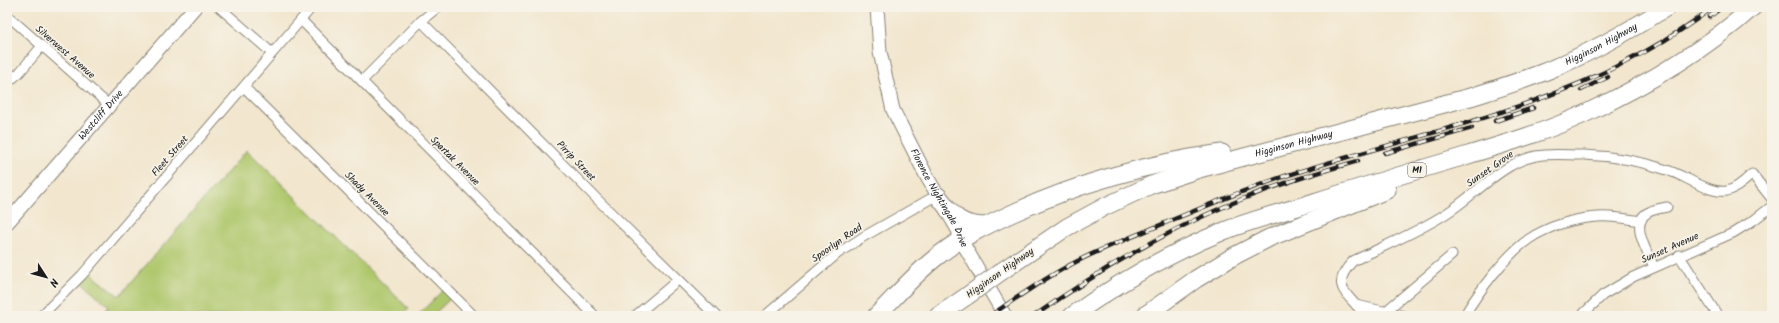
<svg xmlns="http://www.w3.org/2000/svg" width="1779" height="323" font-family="Kalam,sans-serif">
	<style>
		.green { fill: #afc76c; stroke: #667244 }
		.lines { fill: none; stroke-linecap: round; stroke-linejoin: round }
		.street-casing { stroke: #878175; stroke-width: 11 }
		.secondary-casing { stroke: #878175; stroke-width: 15 }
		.highway-casing { stroke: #878175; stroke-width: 19 }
		.street { stroke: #fff; stroke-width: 9 }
		.secondary { stroke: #fff; stroke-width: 13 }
		.highway { stroke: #fff; stroke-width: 17 }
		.rail-casing { stroke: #1c1c1c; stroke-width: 4.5 }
		.rail { stroke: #f7f3e8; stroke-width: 3; stroke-dasharray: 9; stroke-linecap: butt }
		.highway-bridge-casing { stroke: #878175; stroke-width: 19; stroke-linecap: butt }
		.highway-bridge { stroke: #fff; stroke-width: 17 }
		.labels { text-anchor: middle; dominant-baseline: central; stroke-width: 3.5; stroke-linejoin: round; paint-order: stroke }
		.shield { fill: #f7f3e8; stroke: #5e5c59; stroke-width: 1 }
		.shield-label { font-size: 9px; font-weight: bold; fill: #1c1c1c }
		.street-label { font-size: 10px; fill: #1c1c1c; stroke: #f7f3e8 }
	</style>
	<rect width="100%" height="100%" fill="#f7f3e8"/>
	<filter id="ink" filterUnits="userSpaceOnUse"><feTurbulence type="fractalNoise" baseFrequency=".025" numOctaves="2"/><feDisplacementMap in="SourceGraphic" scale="8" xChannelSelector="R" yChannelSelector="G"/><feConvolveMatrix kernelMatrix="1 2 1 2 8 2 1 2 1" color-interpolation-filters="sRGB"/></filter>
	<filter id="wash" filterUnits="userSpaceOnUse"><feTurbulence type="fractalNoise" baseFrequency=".012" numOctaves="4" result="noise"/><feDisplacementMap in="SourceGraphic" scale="16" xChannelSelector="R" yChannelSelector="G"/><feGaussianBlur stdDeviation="0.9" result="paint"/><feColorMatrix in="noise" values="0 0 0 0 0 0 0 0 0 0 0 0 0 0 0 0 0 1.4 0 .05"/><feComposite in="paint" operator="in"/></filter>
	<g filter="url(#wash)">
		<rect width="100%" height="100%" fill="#f2e6ce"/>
		<g class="green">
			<path d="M247 150 409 309 405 313 409 316H102L109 306 78 279 86 270 119 296Z"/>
			<path d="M445 288 453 296 432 316H417Z"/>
		</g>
	</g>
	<g filter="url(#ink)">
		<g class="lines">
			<defs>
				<g id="street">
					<path d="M219 7 272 53"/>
					<path d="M7 15 109 105"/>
					<path d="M301 20 595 316"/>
					<path d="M421 21 598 200 716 316"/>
					<path d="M362 81 421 21 438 7"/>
					<path d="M7 83 19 73 42 46"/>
					<path d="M244 87 474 316"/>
					<path d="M1679 255 1718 316"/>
					<path d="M1654 267C1648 253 1628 222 1649 212 1654 209 1661 208 1667 207"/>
					<path d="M1356 305 1405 316"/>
					<path d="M1386 311 1452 255"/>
					<path d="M41 316 82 275 312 7"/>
					<path d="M635 316 678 280"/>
					<path d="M765 316 837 254 863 237 930 199"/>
					<path d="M1365 316C1351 295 1327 288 1353 261 1384 246 1418 232 1447 213 1474 196 1503 162 1536 156 1551 153 1568 155 1584 155 1612 156 1641 161 1667 170 1684 175 1709 194 1727 191 1736 189 1745 181 1752 174L1772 199"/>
					<path d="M1464 316C1479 291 1505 256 1529 239 1548 226 1576 218 1598 217 1613 216 1627 219 1641 221"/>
					<path d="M1581 316 1603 295 1633 277 1733 233 1754 220 1772 206"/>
				</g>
				<g id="secondary">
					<path id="s1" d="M877 7 880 52 893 110 927 177 958 230 961 240 1005 316"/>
					<path id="s2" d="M7 223 195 7"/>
				</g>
				<g id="highway">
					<path d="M938 196C954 216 958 225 985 226"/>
					<path id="s3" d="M1002 271 1067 227 1104 207 1151 185 1199 169 1474 96C1499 88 1525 80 1549 70 1590 53 1629 31 1667 7"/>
					<path d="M876 316C895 297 913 276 934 259 958 239 985 226 1013 213 1079 183 1150 163 1222 153"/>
					<path d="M938 316 967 296"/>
					<path d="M1072 316C1119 282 1170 253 1224 231 1253 219 1284 212 1314 202 1361 187 1408 173 1455 159 1498 146 1543 133 1584 114 1644 86 1704 51 1753 7"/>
					<path d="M1144 316 1196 279 1234 256 1269 238 1387 190"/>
				</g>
			</defs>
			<use href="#street" class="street-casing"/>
			<use href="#secondary" class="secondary-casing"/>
			<use href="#highway" class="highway-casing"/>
			<use href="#street" class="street"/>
			<use href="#secondary" class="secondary"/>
			<use href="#highway" class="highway"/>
			<defs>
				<g id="rail">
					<path d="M1709 17 1722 7"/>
					<path d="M1581 90 1608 77"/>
					<path d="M1495 121 1533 108"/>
					<path d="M1385 153 1472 128"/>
					<path d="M990 316C1016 298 1042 280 1070 265 1103 247 1138 235 1172 220 1214 203 1255 185 1298 172 1440 127 1593 101 1713 7"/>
					<path d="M1034 316C1099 271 1166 230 1240 200 1279 184 1318 172 1358 161"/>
				</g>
			</defs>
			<use href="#rail" class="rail-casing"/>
			<use href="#rail" class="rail"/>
			<defs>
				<path id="highway-bridge" d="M967 296 1002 271"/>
			</defs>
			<use href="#highway-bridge" class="highway-bridge-casing"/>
			<use href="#highway-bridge" class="highway-bridge"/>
		</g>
	</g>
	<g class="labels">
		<rect class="shield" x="1408" y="163" width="18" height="14" rx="3"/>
		<g class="shield-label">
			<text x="1417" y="170">M1</text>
		</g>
		<g class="street-label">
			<text stroke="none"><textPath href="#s3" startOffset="645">Higginson Highway</textPath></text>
			<text transform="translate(65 52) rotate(41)">Silverwest Avenue</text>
			<text stroke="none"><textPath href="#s2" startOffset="143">Westcliff Drive</textPath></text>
			<text stroke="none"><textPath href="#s3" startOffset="321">Higginson Highway</textPath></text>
			<text transform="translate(170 156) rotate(-49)">Fleet Street</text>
			<text transform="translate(455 161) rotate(45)">Spartak Avenue</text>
			<text transform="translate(576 161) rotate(46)">Pirrip Street</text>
			<text transform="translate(1490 169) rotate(-35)">Sunset Grove</text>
			<text stroke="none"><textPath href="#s1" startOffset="204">Florence Nightingale Drive</textPath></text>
			<text transform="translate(367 194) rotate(45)">Shady Avenue</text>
			<text transform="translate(837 243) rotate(-35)">Spoorlyn Road</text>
			<text transform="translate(1670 248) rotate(-24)">Sunset Avenue</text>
			<text transform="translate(1000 273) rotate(-35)">Higginson Highway</text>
		</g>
	</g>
	<rect width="1779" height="323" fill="none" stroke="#f7f3e8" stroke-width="24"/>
	<g transform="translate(46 277) rotate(126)" stroke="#f7f3e8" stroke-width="3" paint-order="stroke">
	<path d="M0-3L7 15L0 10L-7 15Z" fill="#1c1c1c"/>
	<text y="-6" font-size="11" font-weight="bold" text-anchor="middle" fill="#1c1c1c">N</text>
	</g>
</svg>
